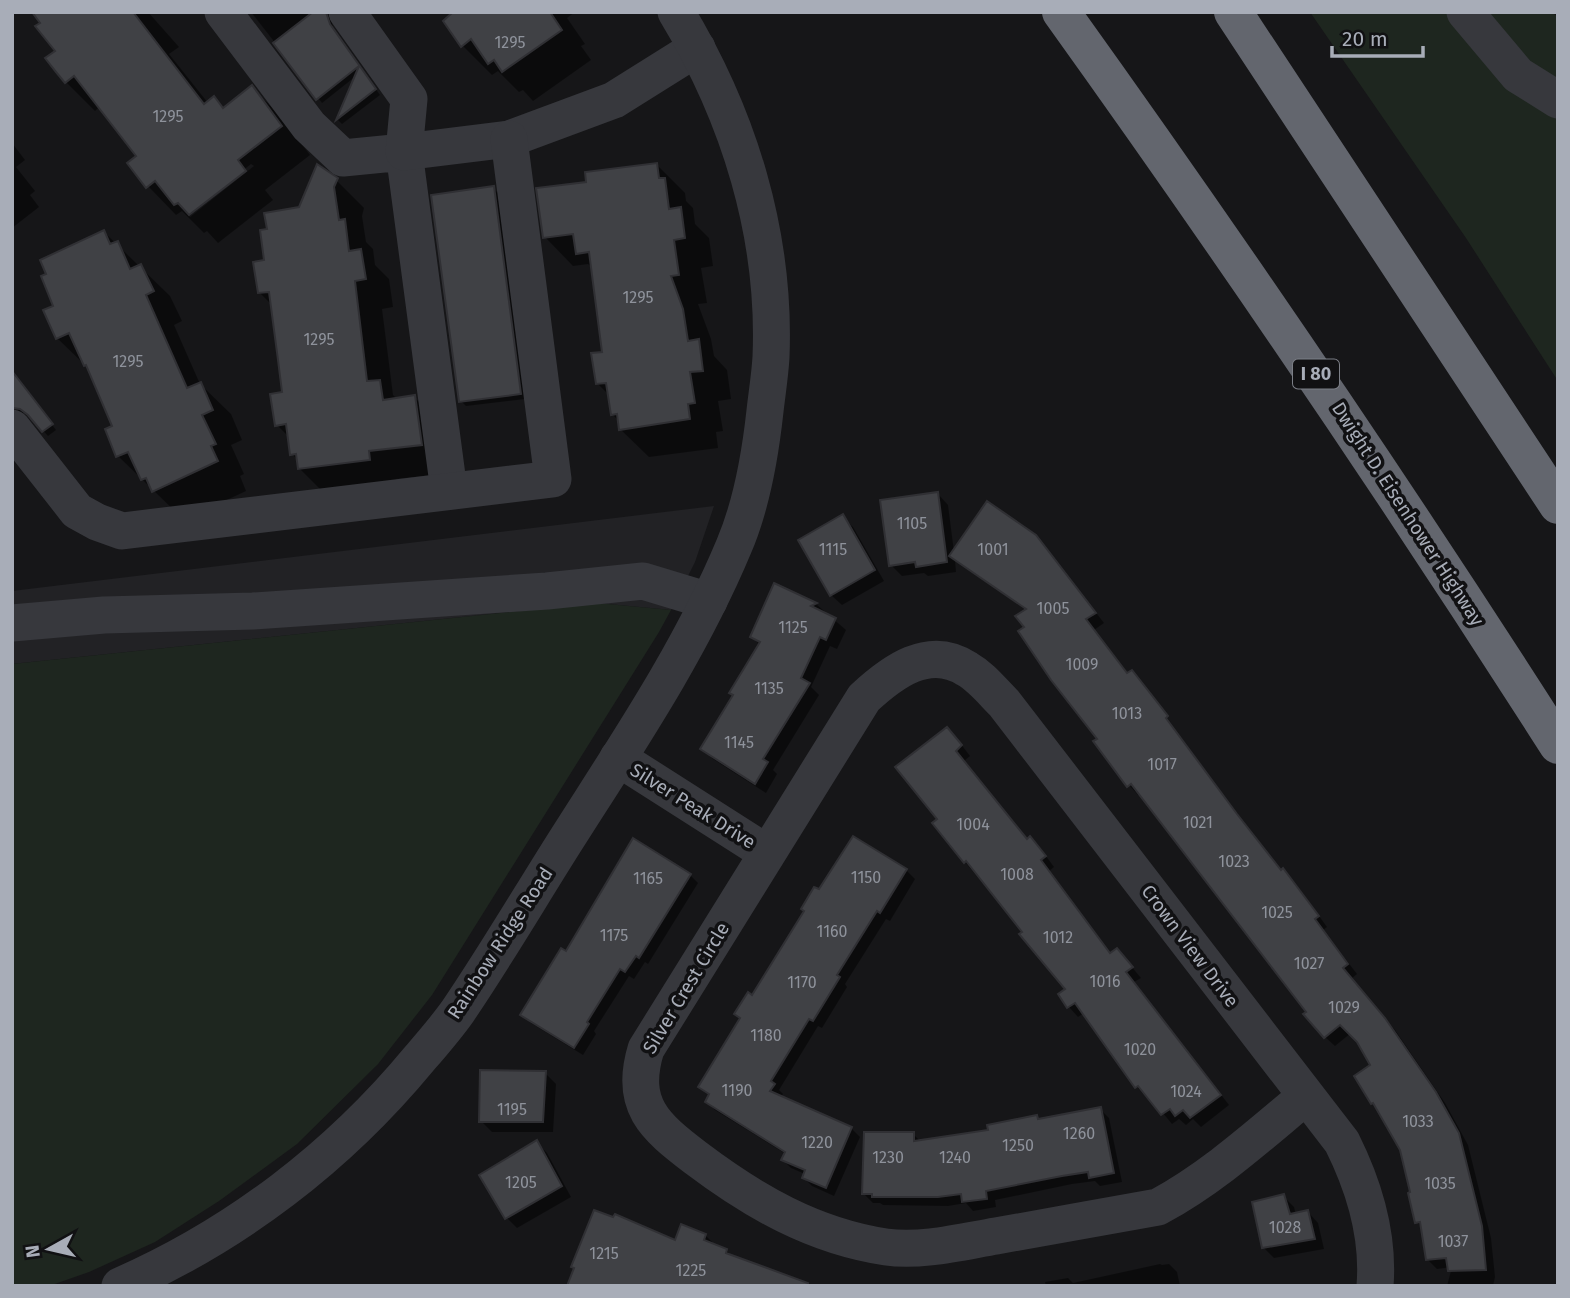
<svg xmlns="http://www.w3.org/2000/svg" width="1570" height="1298" font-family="'Fira Sans',sans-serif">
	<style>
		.built { fill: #222225 }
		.green { fill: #1e261f }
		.shadow { fill: #0007; fill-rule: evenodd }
		.building { fill: #404145; stroke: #303034; stroke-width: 2 }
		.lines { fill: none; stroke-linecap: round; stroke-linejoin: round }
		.minor { stroke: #37383d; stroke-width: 37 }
		.highway { stroke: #63666e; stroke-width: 38 }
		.labels { text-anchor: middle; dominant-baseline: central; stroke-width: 7; stroke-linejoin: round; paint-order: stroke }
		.number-label { font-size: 16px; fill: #8e929b }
		.shield { fill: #111113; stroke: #7b7e86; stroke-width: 2 }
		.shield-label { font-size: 18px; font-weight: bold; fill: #a8adb8 }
		.street-label { font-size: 19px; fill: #a8adb8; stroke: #111113 }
	</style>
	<rect width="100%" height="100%" fill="#161618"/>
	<path class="built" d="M714 506 695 562 671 610 597 603 12 664V591Z"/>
	<g class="green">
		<path d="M1310 12H1551L1558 17V381L1466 238Z"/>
		<path d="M597 603 671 610 659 632 432 995 378 1064 297 1144 219 1201 155 1242 89 1272 49 1286H12V664Z"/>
	</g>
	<g class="shadow">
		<path d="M34 12H148L179 47 169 54 208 103 214 99 224 109 252 88 281 116 310 155 265 190 273 200 218 243 207 231 204 233 182 211 176 215 148 186 138 156 100 106 95 111 66 82 57 51ZM251 164 254 166 190 217 187 214Z"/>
		<path d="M251 12H329L334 31 380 95 342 124 338 120 356 76 322 103Z"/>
		<path d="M450 12H575L567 18 585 44 581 46 591 60 533 101 523 90 519 92 498 71 492 75 462 45Z"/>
		<path d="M12 143 25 160 16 167 35 191 30 195 39 207 12 228Z"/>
		<path d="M656 164 685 193 686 201 693 208 695 224 709 238 713 266 701 268 707 303 698 304 711 339 714 356 727 370 731 399 718 401 723 431 716 432 718 448 649 457 620 429 619 421 612 414 610 396 597 383 604 353 593 268 588 264 573 266 545 237 588 183Z"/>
		<path d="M335 179 364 208 362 216 366 242 373 249 375 265 389 279 393 307 382 309 393 395 397 399 414 397 443 425 449 473 396 479 398 488 328 497 300 469 299 461 292 454 290 438 277 425 284 394 272 305 259 292 266 262 269 230Z"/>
		<path d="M493 188 498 193 525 399 466 406 461 401Z"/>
		<path d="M104 232 170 296 182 321 174 325 200 384 231 414 242 440 231 445 244 474 240 476 246 491 184 520 118 456 115 427 88 368 57 338 56 306Z"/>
		<path d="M12 372 56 430 48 436 27 413H12Z"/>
		<path d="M938 494 948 505 954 552 1035 536 1045 547 1104 623 1094 630 1128 674 1132 672 1141 682 1246 826 1282 871 1293 880 1327 927 1323 930 1357 974 1351 979 1395 1030 1445 1103 1468 1145 1491 1238 1495 1277 1493 1286H1447L1452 1267 1437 1269 1427 1259 1423 1228 1417 1222 1413 1192 1401 1149 1372 1103 1373 1066 1359 1041 1351 1033 1335 1046 1325 1037 1306 1014 1308 1012 1140 794 1138 795 1129 785 1026 627V610L955 560 956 572 928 576 924 573 902 576 891 565Z"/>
		<path d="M842 517 853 527 884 581 842 605 831 595Z"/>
		<path d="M775 586 816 604 846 630 837 649 830 646 811 687 819 695 773 770 777 774 766 793 713 759 702 749 735 695 760 645 752 637Z"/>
		<path d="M957 739 970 756 964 761 1028 840 1030 838 1040 848 1054 867 1049 871 1112 954 1126 960 1141 978 1134 982 1229 1105 1201 1127 1193 1119 1186 1125 1179 1119 1172 1124 1148 1095 1146 1097 1137 1087 1084 1013 1078 1017 1069 1007 1060 995 1067 989 1024 932 965 862 939 819Z"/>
		<path d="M853 839 906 870 915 879 890 921 886 919 845 984 847 987 822 1028 818 1026 779 1090 783 1094 780 1098 851 1128 860 1137 834 1196 812 1186 804 1178 805 1174 791 1168 783 1160 786 1154 715 1110 707 1102 710 1096 700 1087 753 998Z"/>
		<path d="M690 875 698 883 648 964 645 962 634 979 629 976 594 1031 596 1034 583 1055 531 1023 522 1015 566 954Z"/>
		<path d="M545 1073 556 1084 553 1132H492L481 1121Z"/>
		<path d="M1100 1109 1109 1118 1122 1182 1100 1186 1095 1181 1072 1184 995 1200 996 1207 973 1211 966 1203 948 1206 883 1205 880 1203H873L864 1194 913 1134 921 1142 990 1132 1037 1117 1041 1121Z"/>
		<path d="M536 1142 547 1153 571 1197 517 1228 507 1218Z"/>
		<path d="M1283 1196 1294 1207 1296 1215 1308 1212 1318 1223 1324 1249 1274 1258 1263 1247Z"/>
		<path d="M705 1235 713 1243 712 1245 726 1250 733 1257 676 1242Z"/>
		<path d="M1160 1264 1162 1265 1169 1264 1177 1272 1180 1286H1046L1045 1282 1068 1278 1073 1283Z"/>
	</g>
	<g class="building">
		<path d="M32 12H133L204 104 214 96 223 108 252 85 282 126 238 160 246 171 189 215 178 203 174 205 155 181 146 188 127 163 136 156 74 76 65 83 56 72 45 58 55 51 35 26 40 23Z"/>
		<path d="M313 12H326L330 24 376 89 336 120 359 66 316 100 273 43Z"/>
		<path d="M453 12H550L562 30 502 72 494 60 488 64 471 39 461 47 443 21Z"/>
		<path d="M657 163 659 178H665L669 209 681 207 685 238 674 240 679 275 671 276 683 309 688 341 699 339 703 371 690 372 695 403 688 404 690 419 619 430 617 414 611 415 606 383 596 384 591 353 602 352 589 252 576 254 573 234 543 238 536 188 586 182 585 172Z"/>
		<path d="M317 164 338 178 334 187 339 220 345 219 349 251 361 249 366 279 355 281 367 381 380 380 383 400 415 395 422 445 369 451 370 460 298 469 296 454 290 455 286 424 275 426 270 394 282 392 278 360 269 292 258 293 253 262 264 260 260 230 267 229 264 213 299 207Z"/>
		<path d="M494 186 521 394 459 402 431 195Z"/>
		<path d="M104 230 110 244 118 241 130 269 141 264 154 291 146 295 187 388 201 382 213 410 202 415 216 444 211 446 218 461 152 492 146 478 141 480 128 452 116 457 105 429 112 426 86 365 84 366 69 333 56 339 43 310 53 306 41 276 46 274 40 260Z"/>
		<path d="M12 371 53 424 42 432 28 415 20 409 12 408Z"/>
		<path d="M938 492 947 562 916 567 915 562 889 566 880 500Z"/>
		<path d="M987 501 1036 535 1096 613 1086 619 1127 673 1132 670 1168 716 1166 718 1237 814 1281 870 1283 868 1319 916 1315 919 1348 964 1343 968 1385 1018 1436 1092 1459 1133 1482 1226 1486 1270 1448 1271 1446 1258 1426 1260 1420 1222 1415 1223 1408 1193 1410 1192 1400 1150 1373 1103 1371 1104 1354 1076 1370 1065 1357 1042 1340 1025 1324 1038 1303 1014 1306 1012 1131 784 1127 787 1093 741 1097 739 1051 680 1018 631 1024 627 1015 616 1026 609 949 556Z"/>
		<path d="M843 514 875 570 830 596 798 540Z"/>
		<path d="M774 583 817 603 811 606 836 618 826 640 820 637 801 678 810 683 763 759 768 762 755 784 700 749 733 695 729 693 760 642 750 637Z"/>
		<path d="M947 727 962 745 956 751 1027 839 1030 836 1046 856 1041 860 1110 953 1117 948 1133 967 1126 972 1221 1095 1190 1118 1183 1110 1175 1116 1170 1109 1161 1115 1138 1086 1135 1088 1075 1003 1067 1008 1058 994 1065 989 1019 934 1022 932 966 861 964 863 932 823 937 819 895 767Z"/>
		<path d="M853 836 907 869 880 913 877 911 837 975 840 977 813 1021 809 1019 771 1081 775 1084 770 1091 852 1127 826 1188 802 1178 805 1170 781 1160 785 1152 705 1102 709 1094 698 1087 740 1018 734 1014 748 992 752 995 804 911 801 909 814 887 819 889Z"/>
		<path d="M633 838 691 874 639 958 636 956 625 972 620 969 587 1022 589 1024 574 1048 520 1015 561 948 566 951Z"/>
		<path d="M480 1070 546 1071 543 1122H479Z"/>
		<path d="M1101 1107 1114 1173 1089 1178 1088 1172 1062 1176 986 1191 987 1199 962 1202 961 1194 938 1197H872V1194H862L864 1132H914V1141L988 1130 987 1125 1037 1115 1038 1119Z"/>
		<path d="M537 1140 562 1186 505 1219 479 1175Z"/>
		<path d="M1284 1194 1290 1214 1308 1210 1315 1239 1262 1248 1252 1202Z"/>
		<path d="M594 1210 613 1217 615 1214 675 1240 681 1224 706 1234 704 1240 727 1249 726 1253 808 1283 807 1286H567L574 1268 571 1267Z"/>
	</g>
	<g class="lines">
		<g class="minor">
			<path d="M223 12 309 126 343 158 404 152 449 491"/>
			<path d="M347 12 409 99 404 152 509 139 614 100 697 48"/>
			<path d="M1465 12 1518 75 1558 100"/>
			<path d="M12 428 77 511 97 522 122 531 553 479 509 139"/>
			<path d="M12 623 104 615 253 611 547 591 643 581 709 601"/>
			<path d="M618 758 767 853"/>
			<path d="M1305 1097C1258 1136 1212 1178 1158 1207 1104 1217 1050 1226 996 1236 961 1242 921 1252 886 1247 813 1236 753 1201 696 1158 654 1126 629 1105 646 1049L864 698C892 672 929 644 967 669 981 677 992 691 1004 703L1342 1142C1364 1186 1379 1236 1375 1286"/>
			<path d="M120 1286C236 1235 338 1157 419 1059 432 1044 446 1028 458 1011 494 958 527 902 561 848 623 750 689 654 734 546 752 504 760 457 765 411 767 393 770 375 771 357 776 235 739 116 676 12"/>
		</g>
		<g class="highway">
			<path d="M1061 12C1233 252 1399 496 1558 745"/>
			<path d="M1233 12 1558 505"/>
		</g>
	</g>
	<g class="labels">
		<g class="number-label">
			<text x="510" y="42">1295</text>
			<text x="168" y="116">1295</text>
			<text x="638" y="297">1295</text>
			<text x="319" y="339">1295</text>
			<text x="128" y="361">1295</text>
			<text x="912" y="523">1105</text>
			<text x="833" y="549">1115</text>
			<text x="993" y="549">1001</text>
			<text x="1053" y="608">1005</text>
			<text x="793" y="627">1125</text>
			<text x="1082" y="664">1009</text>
			<text x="769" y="688">1135</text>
			<text x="1127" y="713">1013</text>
			<text x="739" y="742">1145</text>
			<text x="1162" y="764">1017</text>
			<text x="1198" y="822">1021</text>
			<text x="973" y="824">1004</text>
			<text x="1234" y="861">1023</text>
			<text x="1017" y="874">1008</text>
			<text x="866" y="877">1150</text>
			<text x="648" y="878">1165</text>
			<text x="1277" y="912">1025</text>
			<text x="832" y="931">1160</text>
			<text x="614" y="935">1175</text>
			<text x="1058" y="937">1012</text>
			<text x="1309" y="963">1027</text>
			<text x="1105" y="981">1016</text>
			<text x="802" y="982">1170</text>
			<text x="1344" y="1007">1029</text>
			<text x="766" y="1035">1180</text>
			<text x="1140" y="1049">1020</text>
			<text x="737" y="1090">1190</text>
			<text x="1186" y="1091">1024</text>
			<text x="512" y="1109">1195</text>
			<text x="1418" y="1121">1033</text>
			<text x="1079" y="1133">1260</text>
			<text x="817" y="1142">1220</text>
			<text x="1018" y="1145">1250</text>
			<text x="888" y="1157">1230</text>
			<text x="955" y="1157">1240</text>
			<text x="521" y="1182">1205</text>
			<text x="1440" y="1183">1035</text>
			<text x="1285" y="1227">1028</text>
			<text x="1453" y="1241">1037</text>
			<text x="604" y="1253">1215</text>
			<text x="691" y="1270">1225</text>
		</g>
		<rect class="shield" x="1293" y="359.5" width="46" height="29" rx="5"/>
		<g class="shield-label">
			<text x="1316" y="374">I 80</text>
		</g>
		<g class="street-label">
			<text transform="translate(1408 514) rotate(57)">Dwight D. Eisenhower Highway</text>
			<text transform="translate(693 806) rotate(32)">Silver Peak Drive</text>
			<text transform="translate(500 943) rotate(-57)">Rainbow Ridge Road</text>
			<text transform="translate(1190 946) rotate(53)">Crown View Drive</text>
			<text transform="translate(686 988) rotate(-59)">Silver Crest Circle</text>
		</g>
	</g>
	<rect width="1570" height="1298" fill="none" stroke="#a8adb8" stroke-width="28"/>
	<g transform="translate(49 1249) rotate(262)" stroke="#111113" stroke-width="5" paint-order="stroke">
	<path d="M0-5L12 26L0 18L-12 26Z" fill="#a8adb8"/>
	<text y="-10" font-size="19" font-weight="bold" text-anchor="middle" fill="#a8adb8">N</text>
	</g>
	<path d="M1332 46v10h91v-10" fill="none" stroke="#a8adb8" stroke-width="3.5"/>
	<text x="1342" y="46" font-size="21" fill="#a8adb8" stroke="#111113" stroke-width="5" paint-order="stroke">20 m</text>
</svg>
